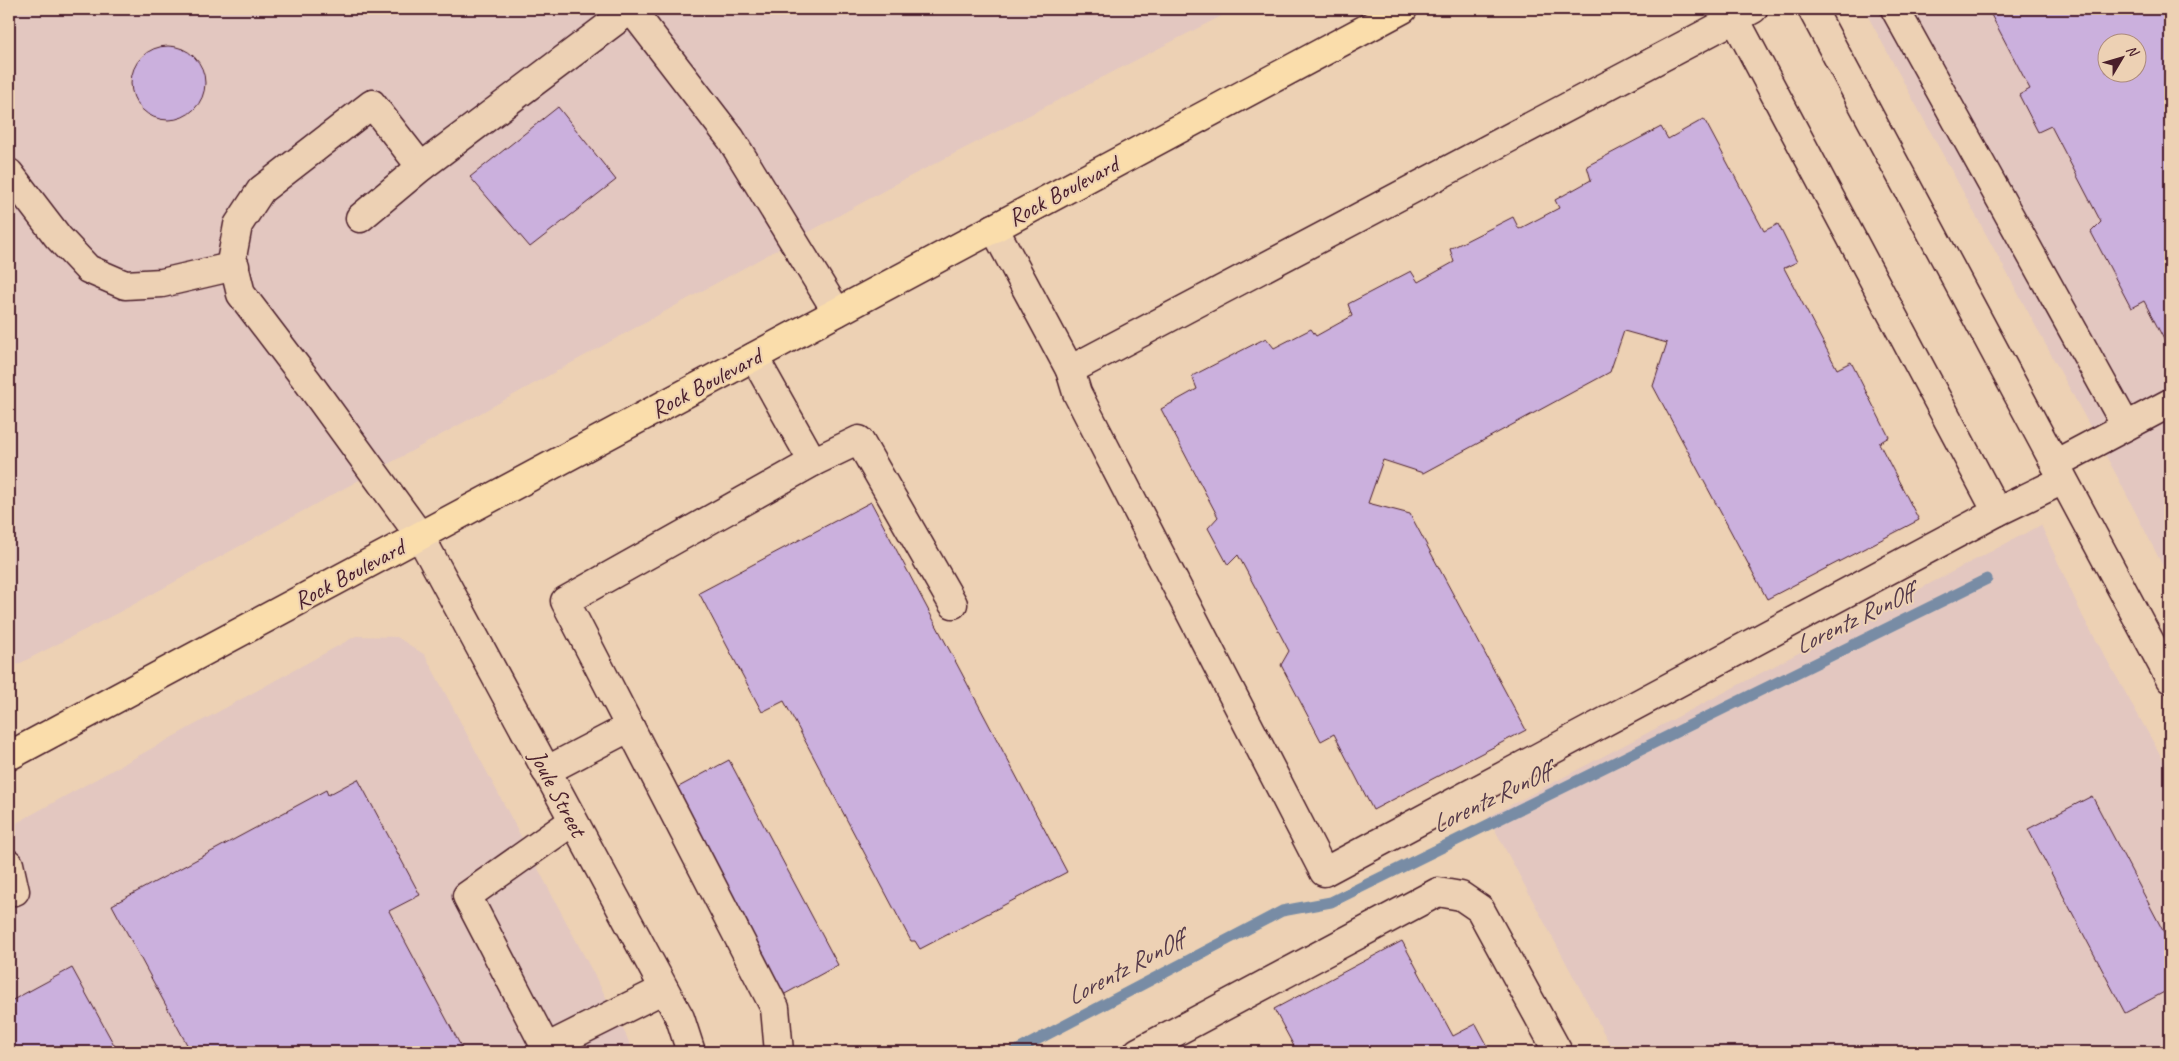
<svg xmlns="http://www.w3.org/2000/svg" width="2179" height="1061" font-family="Caveat,sans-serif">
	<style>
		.built { fill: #e3c7c0; fill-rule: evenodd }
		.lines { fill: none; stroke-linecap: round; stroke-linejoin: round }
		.stream { stroke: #788ca5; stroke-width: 11 }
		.building { fill: #cbb0dd; stroke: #4a1f2b; fill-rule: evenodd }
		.minor-casing { stroke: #4a1f2b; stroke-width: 31 }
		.major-casing { stroke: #4a1f2b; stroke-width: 31 }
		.minor { stroke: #edd1b4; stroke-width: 28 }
		.major { stroke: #faddab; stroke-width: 28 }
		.labels { text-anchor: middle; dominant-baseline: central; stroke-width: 4; stroke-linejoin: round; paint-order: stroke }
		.street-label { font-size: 24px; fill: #4a1f2b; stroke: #edd1b4 }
		.water-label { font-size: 25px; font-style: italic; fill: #553a4a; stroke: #edd1b4 }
	</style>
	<rect width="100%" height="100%" fill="#edd1b4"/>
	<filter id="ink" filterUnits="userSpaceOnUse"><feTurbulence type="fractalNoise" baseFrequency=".02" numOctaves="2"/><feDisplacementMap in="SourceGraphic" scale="10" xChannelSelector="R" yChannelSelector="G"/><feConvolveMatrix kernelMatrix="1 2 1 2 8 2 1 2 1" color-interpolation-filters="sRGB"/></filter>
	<g filter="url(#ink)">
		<g class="built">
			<path d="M9 9H1235L905 179 129 607 9 669Z"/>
			<path d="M1864 9H2170V580L2118 478ZM2106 42H2136V72H2106Z"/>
			<path d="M2041 525 2083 617 2170 772V1052H1614L1488 817Z"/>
			<path d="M356 636 397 637 425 655 626 1035 633 1052H9V827Z"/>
		</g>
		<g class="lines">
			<path class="stream" d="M1014 1052 1282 911 1331 902 1987 579"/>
		</g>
		<g class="building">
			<path d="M1988 9H2170V351L2144 301 2131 308 2091 232 2101 222 2051 126 2038 132 2019 95 2030 89ZM2106 42H2136V72H2106Z"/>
			<circle cx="168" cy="83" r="37"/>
			<path d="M558 107 616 180 530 247 470 177Z"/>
			<path d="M1704 119 1764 231 1778 224 1797 262 1784 268 1837 369 1851 362 1889 437 1879 443 1919 520 1767 599 1653 386 1667 343 1624 331 1610 372 1423 473 1383 460 1368 503 1410 514 1526 730 1373 810 1334 734 1321 741 1281 665 1289 651 1238 555 1228 565 1208 528 1218 517 1161 409 1197 389 1192 376 1266 338 1274 348 1311 329 1316 336 1352 316 1348 304 1411 271 1418 282 1454 262 1450 249 1513 217 1519 229 1559 208 1555 200 1591 180 1587 166 1661 127 1668 139Z"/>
			<path d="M871 502 1067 872 920 949 915 941H911L784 701 762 712 699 593Z"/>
			<path d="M729 760 838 965 783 995 673 790Z"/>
			<path d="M358 779 420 895 389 911 464 1052H191L112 905 326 790 328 795Z"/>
			<path d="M2092 796 2170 944V989L2125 1013 2028 829Z"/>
			<path d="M1402 941 1453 1036 1476 1024 1491 1052H1297L1274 1009Z"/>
			<path d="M72 968 118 1052H9V1002Z"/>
		</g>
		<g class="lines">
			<defs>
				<g id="minor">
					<path d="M631 9 731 139 837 312"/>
					<path d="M1812 9 2170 679"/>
					<path d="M1895 9 2126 426"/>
					<path d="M421 167 372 104 261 190 238 225 232 257 241 294 308 382 420 536 680 1018 691 1052"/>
					<path d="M9 173 58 237 88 269 125 285 162 283 235 266"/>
					<path d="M360 218 421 167 631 9"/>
					<path d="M994 228 1070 370 1753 9"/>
					<path d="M754 357 813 462 565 601 775 1008 779 1052"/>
					<path d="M1070 370 1077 393 1324 872 1997 512 1735 19"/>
					<path d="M813 462 859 440 953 604"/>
					<path d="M2055 464 2170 403"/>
					<path d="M1997 512 2063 480"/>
					<path d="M546 771 630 727"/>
					<path d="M573 821 467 896 546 1048 664 989"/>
					<path d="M9 864 15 891"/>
					<path d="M1138 1052 1438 892 1461 896 1480 909 1558 1052"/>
				</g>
				<path id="major" d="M9 756 1403 9"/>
			</defs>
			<use href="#minor" class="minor-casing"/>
			<use href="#major" class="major-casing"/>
			<use href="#minor" class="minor"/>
			<use href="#major" class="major"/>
		</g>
	</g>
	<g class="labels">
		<g class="street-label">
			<text transform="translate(1063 191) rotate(-28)">Rock Boulevard</text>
			<text transform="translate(706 383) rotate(-28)">Rock Boulevard</text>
			<text transform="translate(349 574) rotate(-28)">Rock Boulevard</text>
			<text transform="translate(558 793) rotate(62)">Joule Street</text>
		</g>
		<g class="water-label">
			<text transform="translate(1854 619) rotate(-26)">Lorentz RunOff</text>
			<text transform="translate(1491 798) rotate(-26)">Lorentz RunOff</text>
			<text transform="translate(1125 968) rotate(-28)">Lorentz RunOff</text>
		</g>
	</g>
	<rect width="2179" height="1061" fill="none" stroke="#edd1b4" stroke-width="30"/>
	<rect x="15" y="15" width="2149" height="1031" fill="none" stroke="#4a1f2b" stroke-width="2" filter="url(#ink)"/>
	<g transform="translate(2122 58) rotate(52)"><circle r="24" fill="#edd1b4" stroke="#ac8a7d"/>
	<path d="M0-4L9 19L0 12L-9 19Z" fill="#4a1f2b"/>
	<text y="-8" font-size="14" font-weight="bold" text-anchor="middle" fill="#4a1f2b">N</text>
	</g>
</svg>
